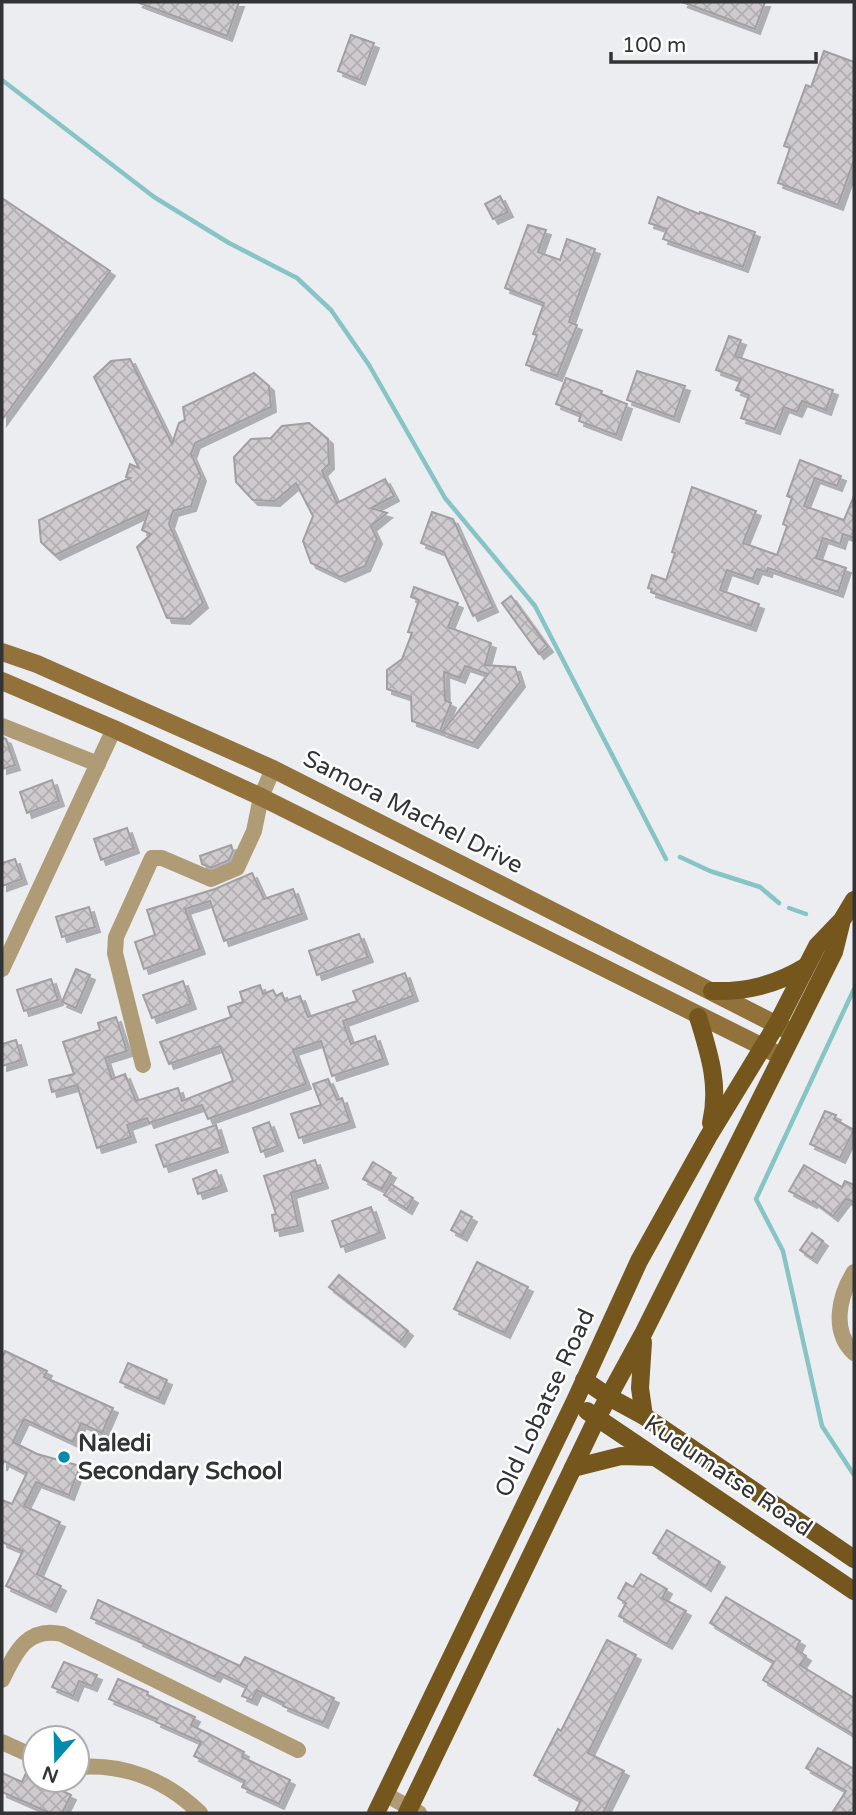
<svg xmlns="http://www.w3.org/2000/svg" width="856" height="1815" font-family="'Varela Round',sans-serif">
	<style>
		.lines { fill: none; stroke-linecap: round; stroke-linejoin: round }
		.stream { stroke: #87c4c5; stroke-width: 4.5 }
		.building { fill: url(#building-cross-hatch); stroke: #a29ea1; stroke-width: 2; filter: url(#shadow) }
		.minor { stroke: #b09b77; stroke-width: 16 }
		.secondary { stroke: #92723a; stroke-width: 18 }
		.primary { stroke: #75571d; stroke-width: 18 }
		.poi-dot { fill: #028cab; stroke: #fff; stroke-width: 2.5 }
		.labels { text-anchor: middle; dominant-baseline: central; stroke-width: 5; stroke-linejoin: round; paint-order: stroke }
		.street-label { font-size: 24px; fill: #323334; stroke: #fff }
		.poi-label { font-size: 24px; font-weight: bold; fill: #323334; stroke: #fff; text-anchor: start }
	</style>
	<defs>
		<pattern id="building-cross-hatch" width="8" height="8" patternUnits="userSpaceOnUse" patternTransform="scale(1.75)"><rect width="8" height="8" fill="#cecacd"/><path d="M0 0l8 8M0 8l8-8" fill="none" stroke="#b1aeb1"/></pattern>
		<filter id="shadow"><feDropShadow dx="5" dy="5" stdDeviation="0" flood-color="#0004"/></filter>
	</defs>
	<rect width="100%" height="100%" fill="#ebedf1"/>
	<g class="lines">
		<g class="stream">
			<path d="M2 80 154 197 229 243 297 278 331 310 369 365 445 498 535 606 666 859"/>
			<path d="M680 857 710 871 760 887 779 903"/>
			<path d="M789 908 806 914"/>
			<path d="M854 989 756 1199 783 1251 822 1426 854 1475"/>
		</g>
	</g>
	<g class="building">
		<path d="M137 2H239L227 36Z"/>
		<path d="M682 2H765L755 29Z"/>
		<path d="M351 35 374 43 360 80 338 71Z"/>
		<path d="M824 51 854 62V160L838 205 778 183 790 148 784 146 806 85 811 87Z"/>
		<path d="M500 196 508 212 493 219 485 204Z"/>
		<path d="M658 197 699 214 700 212 755 232 743 267 663 239 667 229 649 223Z"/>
		<path d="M2 198 110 271 2 420Z"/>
		<path d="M528 225 546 230 538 252 560 260 567 239 595 249 569 322 577 325 557 376 526 365 537 335 533 334 544 303 505 288Z"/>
		<path d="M729 336 741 340 735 356 833 390 826 410 802 401 797 412 784 407 775 429 741 418 749 395 736 390 741 379 716 370Z"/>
		<path d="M130 359 172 444 179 423 185 420 183 407 254 373 269 386 271 407 195 443 191 454 201 476 191 506 173 511 169 524 203 603 185 619 167 618 137 547 151 534 142 530 149 510 55 555 41 542 39 520 130 478 126 477 130 464 139 468 94 377 111 361Z"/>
		<path d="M637 371 685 386 674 417 627 400Z"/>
		<path d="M566 378 602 391 601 394 627 404 616 435 579 421 581 414 556 404Z"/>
		<path d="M309 423 328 439 329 464 322 471 337 503 385 479 394 496 371 508 387 513 371 526 377 539 365 566 340 577 311 563 303 541 313 516 296 483 275 501 253 500 236 482 234 457 251 439 271 438 282 426Z"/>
		<path d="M800 460 841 476 837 486 815 478 804 506 844 520 854 496V538L843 534 840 544 823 538 816 558 846 568 838 592 768 568 767 572 757 569 753 579 727 570 720 590 759 604 751 626 651 592 652 589 648 588 652 575 666 580 675 553 672 552 692 487 756 511 743 543 777 555 787 526 783 524 792 498 787 496Z"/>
		<path d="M432 512 453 519 493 607 473 616 444 552 421 543Z"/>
		<path d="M414 587 458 603 448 627 491 643 485 665 515 667 520 682 473 743 442 732 488 674 465 666 460 678 444 672 445 700 451 703 440 731 412 721 411 697 387 689V670L402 659 412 633 408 632 419 600 411 597Z"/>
		<path d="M511 596 548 647 539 654 502 603Z"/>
		<path d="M2 737 6 739 15 765 2 769Z"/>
		<path d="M52 780 59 801 27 813 20 792Z"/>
		<path d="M127 828 134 848 101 860 94 839Z"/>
		<path d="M231 845 233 851 229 860 211 868 202 864 200 856Z"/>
		<path d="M15 859 22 879 2 886V863Z"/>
		<path d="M252 873 264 899 293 889 302 914 224 941 210 901 185 909 200 949 144 969 135 942 155 935 147 910 215 889Z"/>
		<path d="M89 907 95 927 62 937 56 917Z"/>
		<path d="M359 934 368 957 317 975 309 951Z"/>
		<path d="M76 969 90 975 76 1008 62 1002Z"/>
		<path d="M405 973 413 996 343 1021 351 1044 375 1036 383 1059 332 1076 321 1041 293 1050 306 1084 208 1119 202 1105 149 1123 147 1118 127 1125 131 1137 97 1148 77 1085 52 1092 49 1080 74 1074 63 1042 100 1030 98 1023 116 1017 127 1051 105 1058 112 1079 125 1074 136 1101 178 1088 182 1101 233 1081 220 1046 169 1064 160 1042 231 1017 228 1007 243 1002 240 992 260 985 263 994 273 990 276 996 282 993 285 1001 300 996 308 1017 357 1001 353 991Z"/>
		<path d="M51 979 58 1000 24 1011 17 990Z"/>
		<path d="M183 981 191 1004 152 1018 143 995Z"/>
		<path d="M16 1040 22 1060 2 1066V1044Z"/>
		<path d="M328 1079 337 1100 342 1098 350 1122 299 1138 291 1114 321 1105 313 1084Z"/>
		<path d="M825 1111 836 1115 834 1119 854 1130 840 1158 810 1144Z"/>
		<path d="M269 1122 278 1146 261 1152 253 1128Z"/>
		<path d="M216 1125 223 1147 164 1167 156 1145Z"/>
		<path d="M315 1160 323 1183 291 1193 298 1226 275 1231 272 1215 276 1214 264 1176Z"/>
		<path d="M373 1162 391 1173 382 1189 363 1179Z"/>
		<path d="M804 1165 842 1187 845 1181 854 1185V1202L846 1199 833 1216 813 1201 812 1203 789 1191Z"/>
		<path d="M216 1170 222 1186 198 1194 193 1179Z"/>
		<path d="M391 1184 413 1198 407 1209 384 1195Z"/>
		<path d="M371 1207 380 1233 341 1247 332 1221Z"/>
		<path d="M461 1211 472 1217 462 1236 451 1230Z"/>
		<path d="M812 1233 823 1241 812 1258 800 1250Z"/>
		<path d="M477 1262 528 1287 505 1333 454 1309Z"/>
		<path d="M339 1275 408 1331 400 1342 329 1287Z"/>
		<path d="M5 1351 47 1371 44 1377 113 1408 102 1433 81 1423 73 1442 24 1419 13 1442 37 1454 80 1466 69 1495 36 1482 24 1506 60 1522 37 1574 61 1586 51 1607 6 1586 23 1551 2 1542V1500L12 1504 27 1473 4 1461 2 1466V1358Z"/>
		<path d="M128 1363 167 1380 159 1399 120 1382Z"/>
		<path d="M667 1530 720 1562 706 1586 653 1553Z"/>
		<path d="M641 1574 667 1589 662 1598 686 1611 667 1644 619 1616 626 1603 618 1598 626 1583 633 1587Z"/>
		<path d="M726 1597 800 1641 796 1649 806 1656 800 1665 854 1698V1735L763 1680 774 1662 710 1623Z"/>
		<path d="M98 1600 240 1666 245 1657 334 1698 323 1723 283 1706 284 1703 257 1690 252 1700 242 1696 247 1686 218 1672 215 1677 138 1641 139 1639 91 1618Z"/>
		<path d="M607 1640 636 1655 588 1753 624 1771 603 1813H575L581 1800 534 1775 558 1729 561 1731Z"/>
		<path d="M64 1662 97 1675 92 1686 79 1681 73 1696 52 1687Z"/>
		<path d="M118 1679 148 1692 147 1695 195 1717 191 1725 244 1752 242 1757 290 1780 279 1804 242 1787 245 1781 194 1756 201 1742 156 1722 157 1719 109 1699Z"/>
		<path d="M818 1748 854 1769V1813H832L846 1791 806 1768Z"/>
		<path d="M2 1773 22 1782 26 1773 35 1778V1780H40L71 1795 62 1813H50L2 1792Z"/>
	</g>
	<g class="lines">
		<g class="minor">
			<path d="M2 726 98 764"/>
			<path d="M2 969 114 729"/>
			<path d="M143 1065 115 953 116 937 152 858H162L211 879 237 868 254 831 261 797 273 769"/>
			<path d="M854 1272C839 1296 831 1331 854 1353"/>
			<path d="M2 1680C15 1654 26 1626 62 1634L298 1750"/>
			<path d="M2 1742 35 1757"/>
			<path d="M77 1767C124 1763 166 1780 200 1813"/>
			<path d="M385 1794 419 1813"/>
		</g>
		<g class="secondary">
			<path d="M2 652 37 664 273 769 789 1031"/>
			<path d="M2 681 114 729 261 797 781 1056"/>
		</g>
		<g class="primary">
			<path d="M712 991C747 992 775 985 805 967"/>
			<path d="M698 1017C709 1053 720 1085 711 1123"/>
			<path d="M643 1342 640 1388 644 1416"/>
			<path d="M584 1380 609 1397 644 1416 854 1559"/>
			<path d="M587 1411 854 1591"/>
			<path d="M573 1468 621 1456 654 1457"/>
			<path d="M376 1813 575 1401 639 1261 708 1137 777 1024 817 946 842 920 854 900"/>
			<path d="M407 1813 597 1418 644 1332 834 952 841 924"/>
		</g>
	</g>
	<circle class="poi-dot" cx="64" cy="1457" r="7"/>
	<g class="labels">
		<g class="street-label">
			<text transform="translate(413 812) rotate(27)">Samora Machel Drive</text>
			<text transform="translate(545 1403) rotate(-65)">Old Lobatse Road</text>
			<text transform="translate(728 1476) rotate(34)">Kudumatse Road</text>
		</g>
		<g class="poi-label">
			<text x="78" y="1443">Naledi<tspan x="78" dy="28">Secondary School</tspan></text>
		</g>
	</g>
	<rect width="856" height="1815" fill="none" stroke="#323334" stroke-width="7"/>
	<g transform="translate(56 1759) rotate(200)"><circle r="33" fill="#ffffff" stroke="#adadae" stroke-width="2"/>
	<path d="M0-5L12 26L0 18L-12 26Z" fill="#028cab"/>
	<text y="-10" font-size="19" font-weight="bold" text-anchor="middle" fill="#323334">N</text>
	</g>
	<path d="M611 52v10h205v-10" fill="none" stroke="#323334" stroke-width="3.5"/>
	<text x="622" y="52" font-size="21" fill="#323334" stroke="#ffffff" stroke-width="5" paint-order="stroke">100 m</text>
</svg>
